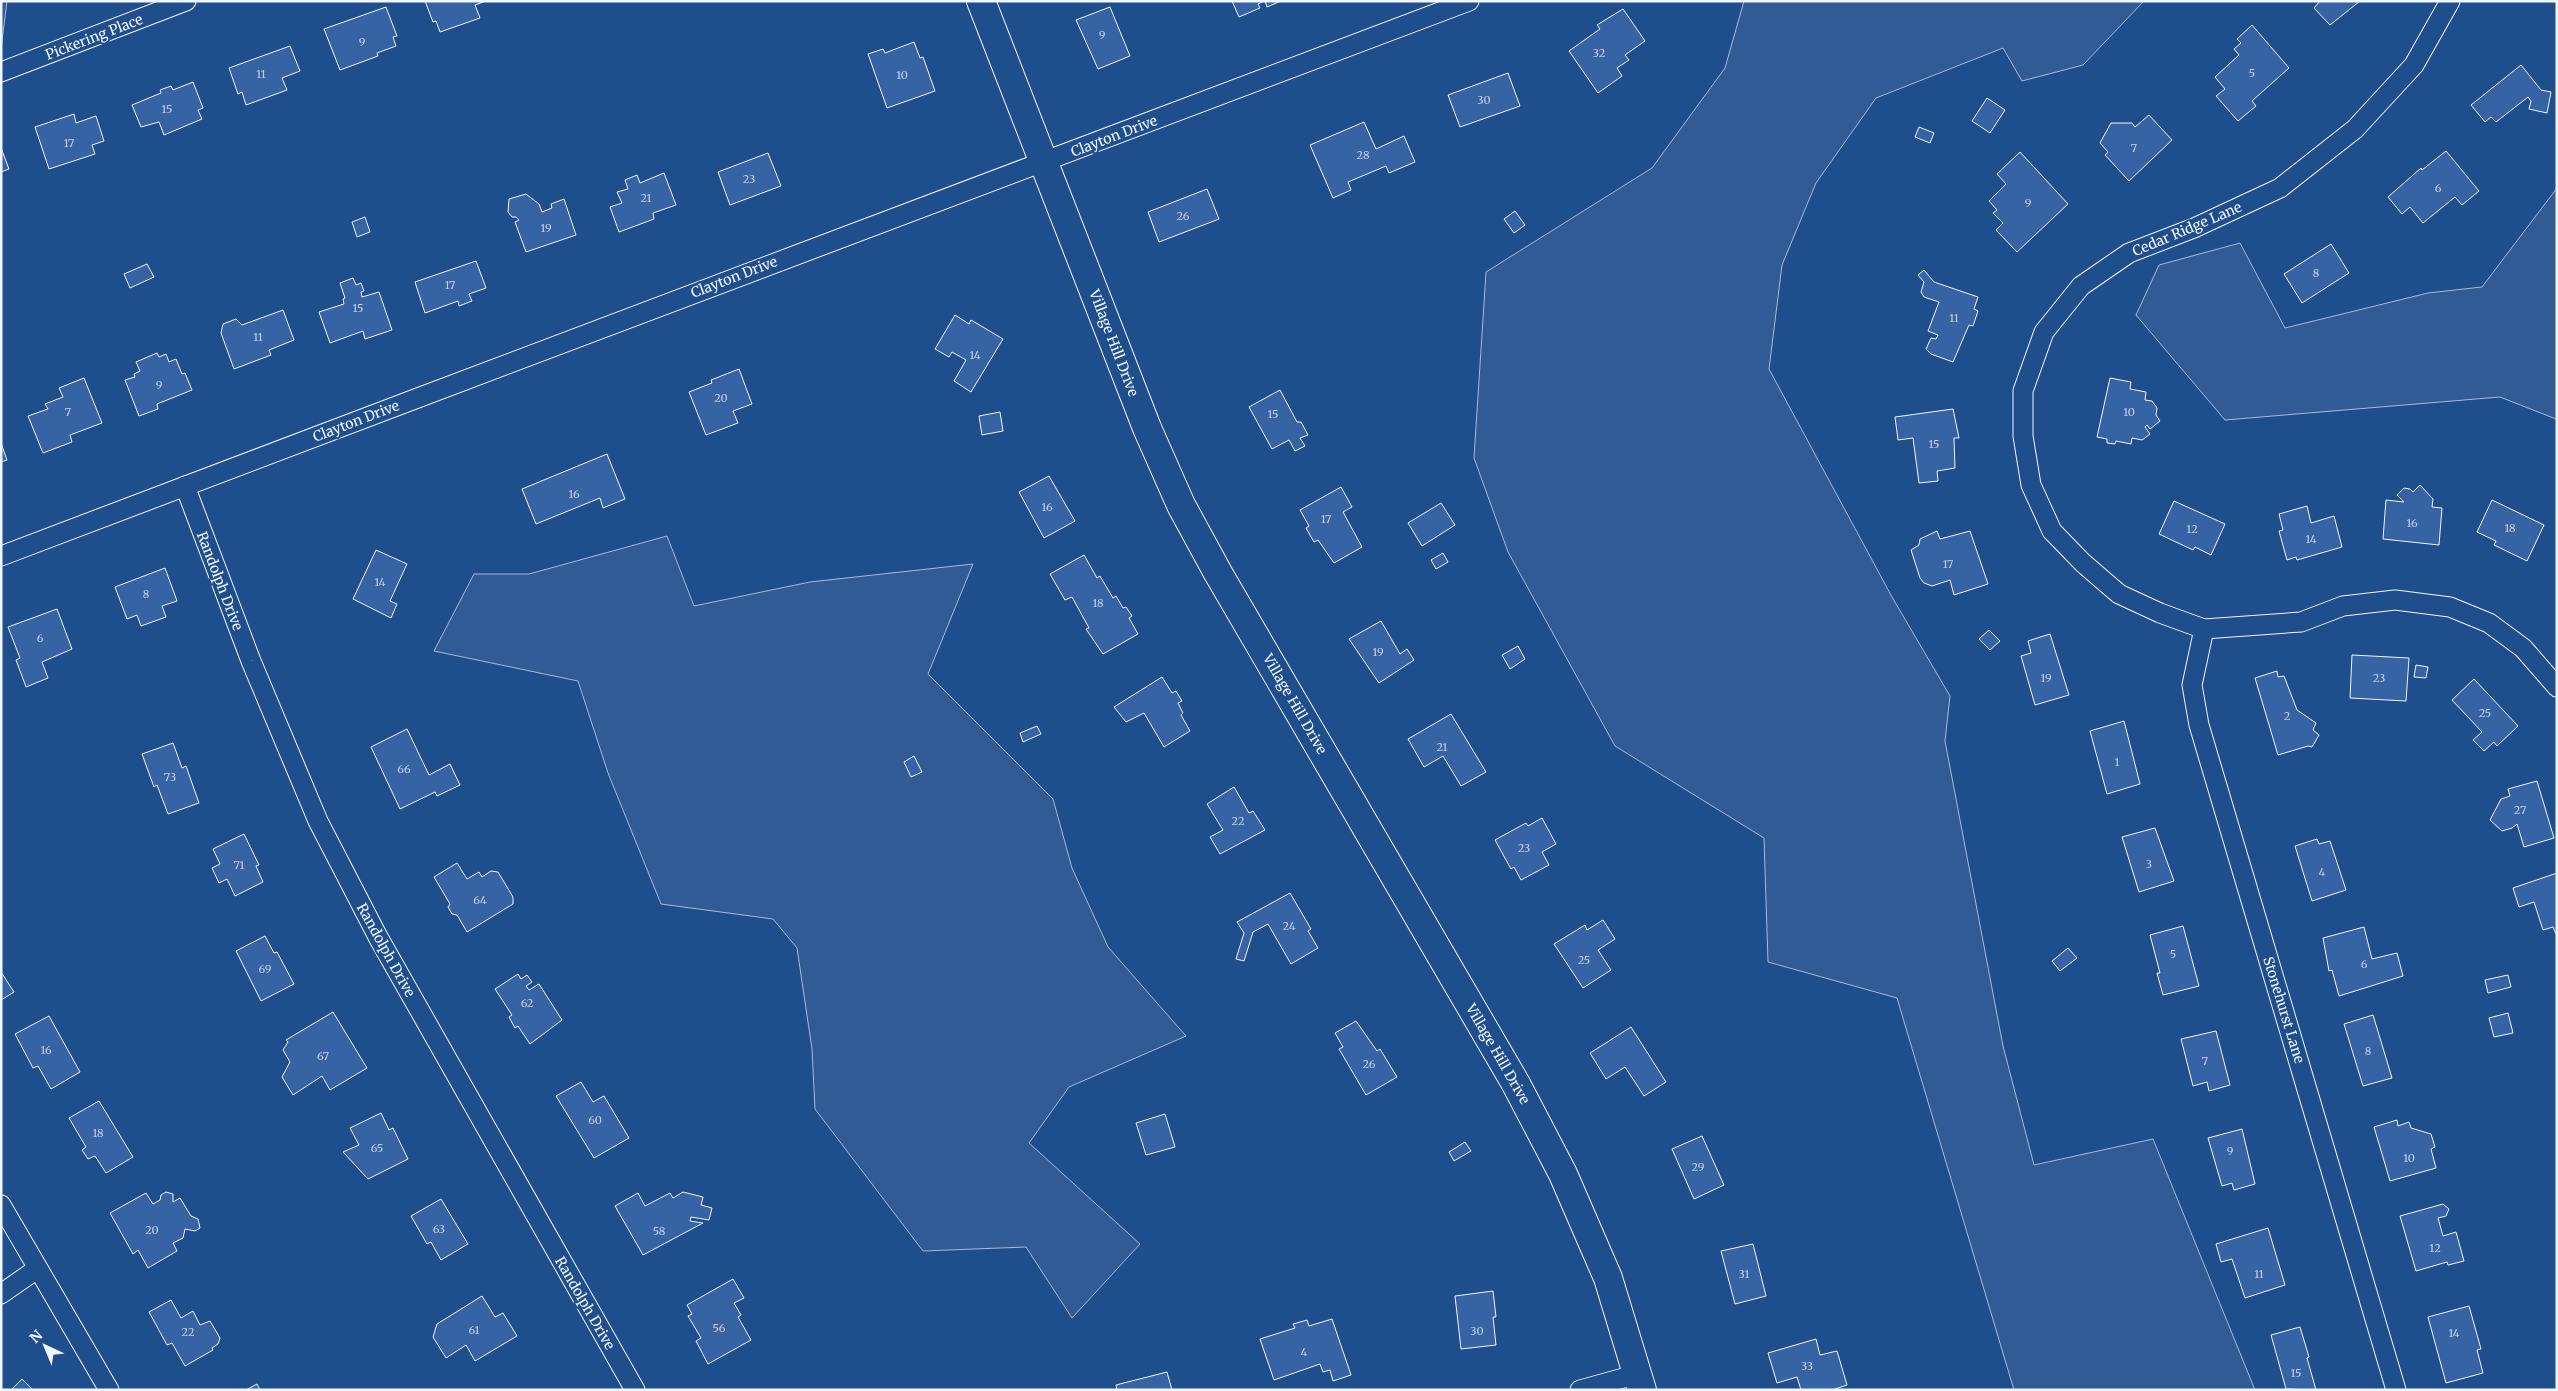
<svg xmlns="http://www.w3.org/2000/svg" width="2558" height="1391" font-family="Merriweather,serif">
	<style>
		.built { fill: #305b95; stroke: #a8bbd7 }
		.building { fill: #3563a3; stroke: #f2f6ff }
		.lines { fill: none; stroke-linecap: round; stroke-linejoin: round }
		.street-casing { stroke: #f2f6ff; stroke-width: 21 }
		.secondary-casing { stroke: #f2f6ff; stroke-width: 30 }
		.street { stroke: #1f4e8c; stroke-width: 19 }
		.secondary { stroke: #1f4e8c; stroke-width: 28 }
		.labels { text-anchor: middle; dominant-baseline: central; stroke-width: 4; stroke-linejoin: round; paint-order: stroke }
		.number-label { font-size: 11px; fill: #c3d1e8 }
		.street-label { font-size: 14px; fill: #f2f6ff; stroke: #1f4e8c }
	</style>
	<rect width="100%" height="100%" fill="#1f4e8c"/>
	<g class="built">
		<path d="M1 1H7L1 49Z"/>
		<path d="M1744 1H2144L2083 65 2022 81 2003 48 1876 98 1816 183 1782 265 1769 369 1892 597 1950 696 1945 741 2003 1046 2034 1165 2153 1139 2255 1390H2014L1897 998 1768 962 1764 838 1615 746 1508 552 1474 458 1486 272 1652 168 1725 68Z"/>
		<path d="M2557 188V422L2556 419 2500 397 2225 420 2136 315 2159 265 2240 243 2285 328 2428 293 2482 287Z"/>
		<path d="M667 536 694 606 810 582 973 564 928 674 1053 799 1072 868 1108 947 1186 1036 1069 1087 1029 1143 1140 1244 1072 1318 1026 1247 923 1251 815 1109 812 1049 797 948 773 919 661 904 608 773 578 681 434 651 474 574H529Z"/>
	</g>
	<g class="building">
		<path d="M425 1H486L475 5 480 18 440 32 436 21 433 22Z"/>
		<path d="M1232 1H1264L1258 4 1260 8 1239 17Z"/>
		<path d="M1265 1H1281L1267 7Z"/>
		<path d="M2360 1 2330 25 2314 8 2320 1Z"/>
		<path d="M386 7 397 36 393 37 396 46 377 53 378 56 340 70 324 29Z"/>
		<path d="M1110 7 1130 56 1098 69 1076 20Z"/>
		<path d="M1623 9 1645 41 1625 55 1629 60 1617 68 1622 76 1598 93 1569 51 1600 29 1597 25Z"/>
		<path d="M2252 25 2289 68 2252 101 2256 106 2238 121 2216 96 2225 89 2215 77 2239 55 2234 49 2241 43 2237 39Z"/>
		<path d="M914 42 920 58 923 57 935 91 887 108 868 54 883 49 885 53Z"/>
		<path d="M290 46 300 71 282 78 287 90 246 105 242 92 238 94 229 68Z"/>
		<path d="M2521 65 2541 90 2551 92 2547 113 2529 109 2531 101 2528 97 2496 122 2491 117 2485 122 2471 105Z"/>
		<path d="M1508 73 1520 106 1460 127 1448 95Z"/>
		<path d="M193 82 203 108 198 110 202 119 164 135 159 122 141 127 132 105 161 93 160 90 171 86 173 90Z"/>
		<path d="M1987 98 2005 110 1990 133 1972 121Z"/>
		<path d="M74 114 76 123 96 116 104 141 92 145 95 154 49 169 35 127Z"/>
		<path d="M2149 115 2172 140 2129 181 2105 155 2108 152 2100 143 2111 123H2132L2135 127Z"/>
		<path d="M1364 122 1376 149 1404 136 1415 162 1389 173 1386 166 1348 182 1351 190 1333 198 1310 145Z"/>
		<path d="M1919 127 1934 133 1930 143 1915 137Z"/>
		<path d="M1 148 9 169 1 172Z"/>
		<path d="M2446 151 2479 191 2462 205 2455 197 2423 223 2410 207 2402 214 2388 197 2421 168 2422 170Z"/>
		<path d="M2020 152 2068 204 2017 252 1996 230 2003 223 1993 213 1997 210 1989 201 2006 184 1997 174Z"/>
		<path d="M768 153 781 186 730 205 718 172Z"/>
		<path d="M664 173 676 205 653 213 654 219 619 232 610 207 622 203 617 192 628 189 625 180 637 175 640 183Z"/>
		<path d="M1207 189 1219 219 1159 242 1148 212Z"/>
		<path d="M526 194 539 204 542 212 552 208 551 204 564 199 576 235 526 252 515 222 519 220 516 217H512L508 212 509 199Z"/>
		<path d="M1515 211 1525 225 1514 233 1504 219Z"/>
		<path d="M365 217 370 232 357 237 352 222Z"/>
		<path d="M2331 244 2349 273 2302 303 2284 274Z"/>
		<path d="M476 261 486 288 469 294 472 301 459 306 458 301 425 313 415 282Z"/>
		<path d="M147 264 154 277 130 288 124 274Z"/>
		<path d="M1924 270 1934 282 1978 297 1974 309 1978 311 1973 326 1969 325 1953 362 1931 354 1926 349 1931 338 1936 339 1938 335 1928 331 1939 302 1924 297 1921 292 1924 282 1918 275Z"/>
		<path d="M353 278 356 285 361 283 364 291 361 292 362 297 379 292 392 330 365 339 363 331 330 343 319 312 344 304 343 299 345 298 340 283Z"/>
		<path d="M283 310 294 340 269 350 271 355 234 369 221 333 223 324 236 319 242 325Z"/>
		<path d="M955 315 969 324 971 320 1003 339 971 392 954 381 966 360 952 352 949 357 935 349Z"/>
		<path d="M157 353 159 357 166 354 169 362 176 359 182 374 185 373 192 390 157 404 158 409 139 416 125 380 135 377 134 374 140 371 136 362Z"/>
		<path d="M739 369 752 404 733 411 738 423 706 435 689 392 712 383 711 380Z"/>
		<path d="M84 378 102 423 70 435 72 442 43 453 28 416 48 409 45 404 63 397 59 388Z"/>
		<path d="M2110 378 2131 382 2130 389 2146 392 2145 400 2152 401 2157 408 2156 415 2160 421 2150 429 2147 425 2145 427 2150 434 2142 440 2132 438 2131 444 2116 441 2115 444 2107 443V439L2097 437Z"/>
		<path d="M1280 390 1297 422H1301L1308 435 1300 438 1305 446 1295 451 1289 440 1272 449 1249 407Z"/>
		<path d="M1953 409 1959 438H1954L1955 468 1937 471 1938 481 1919 483 1913 438 1898 440 1895 417Z"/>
		<path d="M1000 412 1003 431 982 435 979 416Z"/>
		<path d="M1 443 7 460 1 462Z"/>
		<path d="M607 454 625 499 603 508 600 498 536 524 522 489Z"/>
		<path d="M1049 476 1075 521 1044 538 1019 492Z"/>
		<path d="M2420 485 2433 499 2432 507 2442 508 2439 545 2383 539 2386 500 2404 502 2397 495 2404 488 2410 489 2413 492Z"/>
		<path d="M1341 487 1352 507 1343 512 1362 547 1334 563 1318 540 1314 542 1306 528 1309 526 1300 510Z"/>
		<path d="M2492 500 2544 525 2527 561 2494 545 2496 541 2477 532Z"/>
		<path d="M2174 501 2225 524 2211 555 2195 547 2193 550 2159 534Z"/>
		<path d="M1441 503 1455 525 1422 546 1408 523Z"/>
		<path d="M2307 506 2311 523 2334 516 2342 547 2297 560 2296 557 2287 560 2279 531 2283 530 2279 514Z"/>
		<path d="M1937 531 1940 539 1970 531 1988 584 1954 595 1950 580 1932 586 1924 583 1920 578 1911 550 1919 545 1920 539Z"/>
		<path d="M376 550 407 564 390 601 397 604 391 618 353 599Z"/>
		<path d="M1443 553 1448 562 1436 569 1431 560Z"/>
		<path d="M1084 555 1097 578 1100 576 1113 598 1116 596 1123 608 1126 607 1132 616 1129 618 1138 634 1103 654 1086 629 1089 628 1072 597 1065 600 1050 574Z"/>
		<path d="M165 568 177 601 162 606 166 617 141 626 137 615 127 619 115 587Z"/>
		<path d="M57 609 72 649 42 662 48 678 26 687 16 660 20 658 8 627Z"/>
		<path d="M1381 621 1400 654 1407 649 1414 660 1379 683 1349 639Z"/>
		<path d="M1989 630 2000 641 1990 650 1979 639Z"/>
		<path d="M2050 634 2069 695 2035 705 2021 656 2031 653 2028 641Z"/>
		<path d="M1518 646 1525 659 1510 669 1502 655Z"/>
		<path d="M2352 655 2409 658 2406 701 2350 698Z"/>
		<path d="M2416 665 2428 667 2426 678 2414 677Z"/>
		<path d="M2277 671 2278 677 2284 676 2297 710 2316 723 2313 730 2319 735 2312 747 2308 746 2278 755 2255 678Z"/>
		<path d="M1162 677 1172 693 1176 691 1182 701 1178 703 1183 713 1181 715 1190 731 1164 747 1144 713 1126 722 1114 707Z"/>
		<path d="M2474 679 2518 726 2497 746 2494 742 2484 751 2473 740 2482 732 2452 700Z"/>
		<path d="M1451 714 1486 772 1461 786 1443 756 1424 767 1408 739Z"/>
		<path d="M2124 721 2140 784 2107 794 2090 731Z"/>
		<path d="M1037 726 1041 734 1023 742 1020 733Z"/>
		<path d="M407 729 429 775 450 764 460 785 437 796 435 792 400 809 371 747Z"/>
		<path d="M173 743 182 768 186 766 199 803 168 814 157 785 154 787 142 754Z"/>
		<path d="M914 756 922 772 911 777 904 762Z"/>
		<path d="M2537 781 2554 838 2524 847 2517 824 2512 828 2502 831 2490 820 2501 799 2510 796 2508 789Z"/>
		<path d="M1234 787 1249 813 1253 811 1265 830 1220 854 1210 837 1223 830 1207 804Z"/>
		<path d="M1542 818 1556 844 1542 852 1549 865 1521 880 1514 867 1511 869 1495 840 1526 823 1528 826Z"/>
		<path d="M2155 828 2174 881 2139 892 2122 837Z"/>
		<path d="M244 834 259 865 256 866 263 882 235 896 227 879 219 883 212 868 220 864 213 849Z"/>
		<path d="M2317 839 2319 844 2330 841 2346 890 2312 901 2295 846Z"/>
		<path d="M457 863 467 879 479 872 482 877 491 871 498 872 513 897V904L467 932 457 915 452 914 448 907 450 904 434 877Z"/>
		<path d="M2557 873V933L2556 934 2553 927 2543 930 2534 902 2519 907 2513 888Z"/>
		<path d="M1290 893 1311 929 1308 931 1318 948 1291 964 1268 924 1253 932 1244 961 1236 959 1244 933 1237 922Z"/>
		<path d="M1603 920 1615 939 1598 950 1611 970 1583 988 1554 944 1585 925 1587 930Z"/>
		<path d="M2183 926 2199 986 2163 995 2157 973H2160L2150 935Z"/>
		<path d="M2364 927 2372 959 2397 953 2403 976 2339 996 2332 970 2329 971 2323 938Z"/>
		<path d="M265 936 274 953 277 952 294 984 261 1001 236 951Z"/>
		<path d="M2068 948 2077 958 2060 971 2052 961Z"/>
		<path d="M1 972 14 992 1 1000Z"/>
		<path d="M518 974 521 979 527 975 532 982 526 986 529 990 539 984 562 1020 530 1044 518 1026 515 1028 509 1017 512 1015 495 989Z"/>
		<path d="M2508 975 2511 987 2488 993 2485 980Z"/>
		<path d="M333 1012 367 1068 330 1090 322 1076 293 1095 282 1077 290 1062 283 1050 288 1042 286 1040Z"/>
		<path d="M2508 1013 2513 1033 2494 1037 2489 1018Z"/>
		<path d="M2373 1015 2392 1078 2363 1086 2344 1024Z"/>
		<path d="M49 1016 80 1072 51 1089 38 1066 33 1068 15 1034Z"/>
		<path d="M1356 1021 1377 1051 1380 1049 1397 1077 1366 1095 1339 1049 1343 1047 1335 1033Z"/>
		<path d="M1631 1027 1666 1082 1644 1096 1625 1067 1606 1079 1590 1053Z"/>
		<path d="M2216 1031 2230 1085 2209 1091 2207 1082 2193 1086 2181 1039Z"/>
		<path d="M581 1082 593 1102 604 1096 629 1138 594 1158 556 1096Z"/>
		<path d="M99 1101 133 1157 106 1173 95 1156 88 1159 82 1150 86 1147 69 1118Z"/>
		<path d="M381 1113 389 1130 393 1128 408 1159 368 1179 343 1152 359 1145 350 1128Z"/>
		<path d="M1165 1114 1175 1147 1146 1155 1136 1123Z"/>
		<path d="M2397 1120 2398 1126 2409 1122 2411 1128 2431 1134 2435 1147 2431 1149 2436 1168 2390 1181 2374 1127Z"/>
		<path d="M2242 1129 2255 1184 2234 1190 2232 1183 2222 1186 2208 1138Z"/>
		<path d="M1702 1136 1724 1185 1694 1199 1672 1149Z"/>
		<path d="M1465 1142 1471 1151 1454 1161 1449 1152Z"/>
		<path d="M166 1192 173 1194V1202L180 1198 191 1216 198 1219 200 1228 195 1231 185 1229 183 1238 173 1243 177 1251 148 1268 138 1250 133 1254 110 1213 146 1193 153 1204 160 1200 161 1195Z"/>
		<path d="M683 1192 703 1197 701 1205 712 1208 709 1220 691 1217 690 1221 703 1223 643 1255 615 1206 638 1193 645 1206 670 1193 673 1198Z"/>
		<path d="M441 1199 468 1244 441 1260 431 1242 427 1244 411 1216Z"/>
		<path d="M2443 1204 2449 1209 2446 1216 2438 1218 2443 1236 2456 1232 2464 1261 2448 1265 2447 1262 2416 1271 2400 1216Z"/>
		<path d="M2268 1228 2285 1285 2245 1298 2232 1259 2221 1262 2216 1244Z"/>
		<path d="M1753 1244 1766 1296 1735 1304 1721 1251Z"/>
		<path d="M733 1279 744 1298 734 1303 741 1315 738 1317 751 1340 708 1364 696 1341 701 1338 688 1316 692 1314 687 1305Z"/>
		<path d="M1493 1291 1496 1317H1493L1496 1345 1461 1349 1455 1296Z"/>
		<path d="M482 1296 495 1317 503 1313 517 1336 475 1361 466 1345 446 1358 433 1337 437 1324Z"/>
		<path d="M171 1300 181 1318 193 1311 200 1325 210 1321 220 1338 218 1344 212 1348 213 1350 185 1366 172 1343 167 1345 149 1312Z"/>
		<path d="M2469 1306 2481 1349 2477 1350 2483 1373 2446 1383 2428 1317Z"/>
		<path d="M1332 1319 1351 1375 1333 1381 1330 1370 1323 1372 1320 1364 1274 1380 1260 1339 1295 1328 1293 1324 1307 1320 1309 1326Z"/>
		<path d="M2300 1327 2309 1357 2307 1358 2316 1390 2286 1389 2271 1335Z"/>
		<path d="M1816 1339 1820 1355 1837 1351 1847 1385 1832 1390H1801L1797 1377 1777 1383 1768 1353Z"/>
		<path d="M1167 1372 1172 1390H1117L1116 1385Z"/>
		<path d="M22 1379 33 1390H11Z"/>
		<path d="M257 1384 260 1390H246Z"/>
	</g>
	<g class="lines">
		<defs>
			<g id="street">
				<path d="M2450 1 2414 65 2355 129 2280 188 2194 228 2129 253 2081 286 2044 332 2023 391V436L2031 485 2052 531 2083 563 2119 594 2160 613 2204 629 2301 622 2343 606 2395 600 2450 607 2489 623 2523 648 2557 687"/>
				<path d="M1 72 186 1"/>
				<path d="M185 486 251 661 318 821 378 937 635 1390"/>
				<path d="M1 556C490 370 980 186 1469 1"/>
				<path d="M2204 629 2192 685 2199 725 2396 1390"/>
				<path d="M1 1205 109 1390"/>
				<path d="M1 1294 37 1269"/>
				<path d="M1580 1390 1638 1374"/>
			</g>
			<path id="secondary" d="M981 1 1147 428 1181 505 1218 573 1516 1084 1563 1174 1608 1278 1642 1390"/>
		</defs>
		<use href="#street" class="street-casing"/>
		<use href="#secondary" class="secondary-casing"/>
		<use href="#street" class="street"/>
		<use href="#secondary" class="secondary"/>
	</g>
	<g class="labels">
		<g class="number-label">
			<text x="1102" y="35">9</text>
			<text x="362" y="42">9</text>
			<text x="1599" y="53">32</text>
			<text x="2252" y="73">5</text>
			<text x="261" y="74">11</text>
			<text x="902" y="75">10</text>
			<text x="1484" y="100">30</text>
			<text x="167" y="109">15</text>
			<text x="69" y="143">17</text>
			<text x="2134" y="148">7</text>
			<text x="1363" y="155">28</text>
			<text x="749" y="179">23</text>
			<text x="2438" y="188">6</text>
			<text x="646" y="198">21</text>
			<text x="2028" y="203">9</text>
			<text x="1183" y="216">26</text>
			<text x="546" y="228">19</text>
			<text x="2316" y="273">8</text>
			<text x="450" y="285">17</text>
			<text x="358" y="308">15</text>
			<text x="1954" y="318">11</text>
			<text x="258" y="337">11</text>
			<text x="975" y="355">14</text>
			<text x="159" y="385">9</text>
			<text x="721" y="398">20</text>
			<text x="68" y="412">7</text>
			<text x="2129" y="412">10</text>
			<text x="1273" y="414">15</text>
			<text x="1934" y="444">15</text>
			<text x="574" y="494">16</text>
			<text x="1047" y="507">16</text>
			<text x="1326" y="519">17</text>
			<text x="2412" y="523">16</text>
			<text x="2510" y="528">18</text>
			<text x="2192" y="529">12</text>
			<text x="2311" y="539">14</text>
			<text x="1948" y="564">17</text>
			<text x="380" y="582">14</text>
			<text x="146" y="594">8</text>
			<text x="1098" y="603">18</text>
			<text x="40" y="638">6</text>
			<text x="1378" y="652">19</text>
			<text x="2046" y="678">19</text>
			<text x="2379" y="678">23</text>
			<text x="2485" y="713">25</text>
			<text x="2287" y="716">2</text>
			<text x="1442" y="747">21</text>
			<text x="2117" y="762">1</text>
			<text x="404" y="769">66</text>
			<text x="170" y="777">73</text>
			<text x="2520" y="810">27</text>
			<text x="1238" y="821">22</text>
			<text x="1524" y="848">23</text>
			<text x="2149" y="864">3</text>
			<text x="239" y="865">71</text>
			<text x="2322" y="872">4</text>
			<text x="480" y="900">64</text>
			<text x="1289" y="926">24</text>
			<text x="2173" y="954">5</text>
			<text x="1584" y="960">25</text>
			<text x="2364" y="964">6</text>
			<text x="265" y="969">69</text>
			<text x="527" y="1003">62</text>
			<text x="46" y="1050">16</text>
			<text x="2368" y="1051">8</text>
			<text x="323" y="1056">67</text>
			<text x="2205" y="1061">7</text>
			<text x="1369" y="1064">26</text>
			<text x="595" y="1120">60</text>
			<text x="98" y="1133">18</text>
			<text x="377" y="1148">65</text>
			<text x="2230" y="1151">9</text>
			<text x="2409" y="1158">10</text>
			<text x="1698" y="1167">29</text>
			<text x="439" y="1229">63</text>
			<text x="152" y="1230">20</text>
			<text x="659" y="1231">58</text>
			<text x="2435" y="1248">12</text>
			<text x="1744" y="1274">31</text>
			<text x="2259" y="1274">11</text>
			<text x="719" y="1328">56</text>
			<text x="474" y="1330">61</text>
			<text x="1477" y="1331">30</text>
			<text x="188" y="1332">22</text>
			<text x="2454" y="1333">14</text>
			<text x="1304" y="1352">4</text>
			<text x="1807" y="1366">33</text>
			<text x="2296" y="1373">15</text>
		</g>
		<g class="street-label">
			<text transform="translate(94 37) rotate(-21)">Pickering Place</text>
			<text transform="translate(1114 136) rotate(-21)">Clayton Drive</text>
			<text transform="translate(2187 229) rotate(-23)">Cedar Ridge Lane</text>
			<text transform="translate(734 277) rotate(-21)">Clayton Drive</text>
			<text transform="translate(1114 343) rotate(69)">Village Hill Drive</text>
			<text transform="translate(356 421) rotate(-21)">Clayton Drive</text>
			<text transform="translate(220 581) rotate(69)">Randolph Drive</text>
			<text transform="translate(1295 704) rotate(60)">Village Hill Drive</text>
			<text transform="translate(386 950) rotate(61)">Randolph Drive</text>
			<text transform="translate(2284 1010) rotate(73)">Stonehurst Lane</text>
			<text transform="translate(1498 1054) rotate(60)">Village Hill Drive</text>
			<text transform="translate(585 1303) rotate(60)">Randolph Drive</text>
		</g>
	</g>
	<rect width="2558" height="1391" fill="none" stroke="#f2f6ff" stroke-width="5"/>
	<g transform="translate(45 1346) rotate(316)" stroke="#1f4e8c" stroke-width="4" paint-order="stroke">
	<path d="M0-4L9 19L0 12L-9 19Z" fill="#f2f6ff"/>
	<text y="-8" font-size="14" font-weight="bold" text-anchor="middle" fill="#f2f6ff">N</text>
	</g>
</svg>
